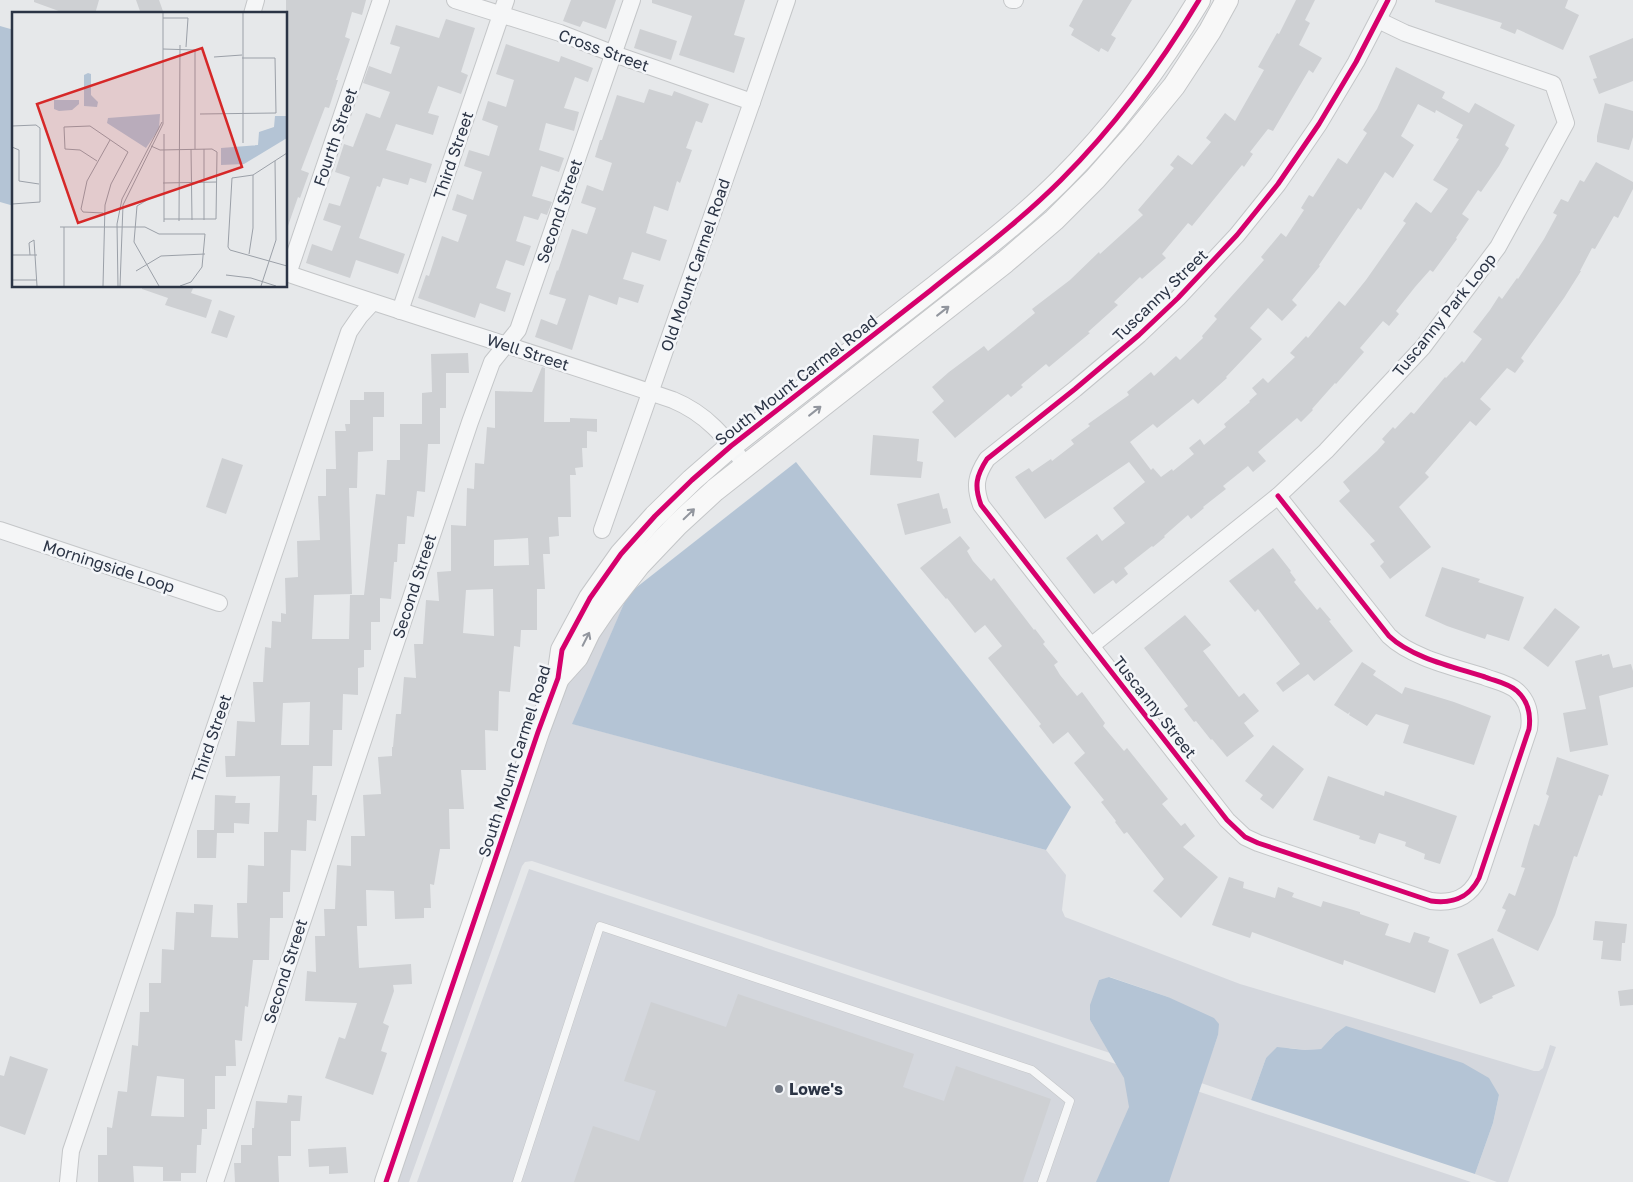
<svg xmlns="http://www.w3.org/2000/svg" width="1633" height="1182" font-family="'Golos Text',sans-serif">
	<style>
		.built { fill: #d4d7dd }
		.water { fill: #b4c4d5 }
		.building { fill: #ced0d3; fill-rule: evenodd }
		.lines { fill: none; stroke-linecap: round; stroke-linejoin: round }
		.lane-casing { stroke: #c4c6c8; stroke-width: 9 }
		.street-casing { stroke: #c4c6c8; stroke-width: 18 }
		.secondary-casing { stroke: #c4c6c8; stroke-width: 24 }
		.lane { stroke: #f5f6f7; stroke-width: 8 }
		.street { stroke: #f5f6f7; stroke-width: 16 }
		.secondary { stroke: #f8f8f8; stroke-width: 22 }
		.cycleway-casing { stroke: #f4f6f9; stroke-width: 8 }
		.cycleway { stroke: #d6006c; stroke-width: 5 }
		.oneway { stroke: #92969e }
		.poi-dot { fill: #6c737f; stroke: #f4f6f9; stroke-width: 2 }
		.labels { text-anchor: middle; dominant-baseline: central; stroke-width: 5; stroke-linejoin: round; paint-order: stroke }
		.street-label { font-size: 16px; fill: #2b3445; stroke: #f4f6f9 }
		.poi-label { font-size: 16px; font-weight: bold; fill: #2b3445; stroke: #f4f6f9; text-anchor: start }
		.inset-road { fill: none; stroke: #9ba0a8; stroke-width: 1 }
		.view { fill: #d62828; fill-opacity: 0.15; stroke: #d62828; stroke-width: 2.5 }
		.inset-edge { fill: none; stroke: #2b3445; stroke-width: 2.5 }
	</style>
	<rect width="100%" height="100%" fill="#e6e8ea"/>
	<g class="built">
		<path d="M628 594 573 724 1046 850 1066 875 1062 910 1065 917 1240 984 1534 1071H1539L1543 1068 1550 1045 1556 1047 1508 1182H1497L1475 1174 1493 1123 1499 1095 1335 1034 1321 1049 1305 1050 1290 1048 1266 1058 1251 1100 1201 1083 1218 1035 1168 997 1110 977 1099 980 1090 1020 1110 1053 532 861 525 862 522 866 409 1182H395L508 850 566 685 597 637Z"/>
		<path d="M529 869 1471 1182H417Z"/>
	</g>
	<g class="water">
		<path d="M0 26 14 30V206L0 202Z"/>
		<path d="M796 462 1071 807 1046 850 572 724 628 594Z"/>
		<path d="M1109 977 1168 997 1214 1018 1219 1024 1218 1035 1169 1182H1096L1129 1107 1124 1078 1090 1020V1005L1099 980Z"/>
		<path d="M1346 1026 1463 1063 1489 1078 1499 1095 1493 1123 1475 1174 1251 1100 1266 1058 1277 1047 1305 1050 1321 1049 1335 1034Z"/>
	</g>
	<g class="building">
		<path d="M34 0H99L95 14H67L34 2Z"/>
		<path d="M136 0H159L164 14H141Z"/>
		<path d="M286 0H366L362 15 352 12 345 37 350 39 336 80H338L329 108 325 107 301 170 309 173 300 198 298 197 288 226H286Z"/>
		<path d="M571 0H616L606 29 583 21 580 27 563 21Z"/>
		<path d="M652 0H745L734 35 745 38 734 73 679 55 692 16 652 3Z"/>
		<path d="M1083 0H1132L1111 35 1116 38 1108 52 1101 48 1099 52 1071 35 1074 29 1069 26Z"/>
		<path d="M1296 0H1315L1305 20 1310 23 1299 45 1322 58 1313 73 1309 70 1273 131 1268 129 1250 152 1253 154 1244 167 1242 165 1192 226 1188 223 1162 254 1166 258 1142 279 1140 277 1114 302 1118 305 1088 332 1090 333 1049 367 1046 364 1021 385 1023 387 1011 397 1008 394 955 438 932 412 944 401 932 387 949 372 984 346 988 351 1013 331 1035 313 1032 309 1070 280 1099 252 1100 254 1143 215 1138 210 1174 168 1170 165 1178 155 1192 165 1211 142 1206 138 1225 113 1235 121 1264 70 1258 67 1277 33 1279 34Z"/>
		<path d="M1435 0H1568L1565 8 1579 15 1563 50 1517 29 1515 34 1500 28 1502 23 1435 2Z"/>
		<path d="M446 19 475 28 461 72 468 75 461 94 438 86 428 113 439 116 433 135 396 124 386 150 432 164 426 183 410 178 408 185 383 178 380 187 377 186 359 238 405 254 398 274 356 260 350 278 306 263 312 244 332 251 341 226 323 220 329 203 340 206 350 177 335 172 344 144 353 147 366 113 380 118 390 92 363 83 369 66 391 74 400 47 390 44 396 25 439 38Z"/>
		<path d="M640 29 677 41 671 60 634 48Z"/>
		<path d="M1633 38V81L1599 94 1593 79 1597 78 1589 56Z"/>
		<path d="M506 44 559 62 561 56 593 68 588 82 575 77 564 108 579 112 574 131 546 123 539 150 564 158 559 172 541 166 532 196 552 202 547 215 541 213 538 220 524 216 516 241 531 246 524 266 506 260 496 288 511 293 505 312 480 303 475 318 418 298 426 275 429 276 442 236 458 242 467 215 452 210 457 194 473 200 482 172 464 166 469 150 489 156 498 126 482 120 488 101 506 107 514 80 496 74Z"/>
		<path d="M1396 67 1445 92 1442 98 1469 113 1475 103 1515 125 1505 145 1509 148 1499 166 1481 192 1478 190 1462 214 1469 219 1456 238 1457 239 1433 272 1430 270 1415 287 1396 311 1399 314 1389 326 1383 321 1360 348 1364 352 1336 384 1335 383 1312 409 1313 410 1301 422 1297 418 1258 452 1266 461 1253 472 1248 466 1223 486 1226 489 1203 507 1204 508 1191 519 1188 515 1164 536 1165 537 1153 547 1152 546 1124 568 1128 574 1116 584 1113 580 1094 594 1066 558 1097 534 1102 541 1125 523 1113 508 1145 482 1129 462 1045 519 1015 477 1029 468 1032 472 1051 459 1052 461 1074 444 1071 440 1090 426 1088 424 1129 395 1127 392 1151 372 1154 376 1176 356 1180 360 1203 338 1202 336 1217 319 1214 316 1264 260 1261 257 1281 233 1286 237 1304 210 1301 208 1309 195 1313 197 1338 158 1347 164 1367 133 1363 130 1377 109ZM1418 104 1435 113 1436 110 1463 125 1456 138 1459 139 1433 180 1448 189 1431 213 1416 202 1403 221 1406 223 1366 280 1345 306 1339 301 1308 338 1306 336 1290 353 1295 357 1268 383 1263 378 1252 388 1257 394 1249 401 1250 402 1224 424 1226 427 1204 445 1200 439 1189 448 1194 454 1173 471 1172 469 1161 477 1153 468 1151 470 1130 442 1153 424 1157 428 1193 399 1198 404 1227 378 1226 377 1262 339 1250 328 1268 308 1282 321 1297 305 1292 300 1320 266 1319 265 1358 208 1361 210 1385 172 1393 178 1414 145 1401 136Z"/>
		<path d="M649 89 672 96 674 91 709 104 702 123 696 121 686 148 692 150 680 183 677 181 668 211 654 206 646 233 667 240 660 261 632 252 623 279 644 285 638 303 619 297 617 305 589 295 572 350 535 337 541 319 557 325 566 299 549 294 557 270 558 271 572 229 587 234 596 208 581 203 587 185 603 191 612 163 595 157 600 140H602L617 95 644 103Z"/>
		<path d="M1605 103 1633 111V137L1629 150 1597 142V136Z"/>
		<path d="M1596 162 1633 182V189L1618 218 1614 216 1595 249 1592 248 1580 271H1581L1564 298 1521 358 1524 361 1515 373 1507 368 1480 399 1491 409 1476 426 1470 421 1425 473 1429 477 1399 507 1431 547 1390 579 1380 566 1384 562 1370 544 1375 541 1339 501 1350 491 1343 482 1377 451 1385 442 1382 439 1393 427 1395 429 1411 412 1414 414 1445 377 1446 378 1462 361 1464 363 1482 339 1473 332 1490 310 1499 296 1502 299 1517 278 1518 279 1544 239 1557 215 1553 213 1561 199 1568 202 1580 180 1584 182Z"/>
		<path d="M142 286H194L191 293 212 300 206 318 165 305 168 298 142 289Z"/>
		<path d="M219 310 235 316 227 338 211 333Z"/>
		<path d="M468 353 469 373H446V408H440V444H428L425 492 417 491 414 517 407 516 405 544H398L397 562H394L391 599 380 598V622H371V650H364V667L358 668V695L343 694 342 730H333L332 766H313L312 795H317L316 821 307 820 306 851 291 850 290 892H283V918H270L269 960H253L248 1007 245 1006 242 1041 235 1040 236 1066H226V1076H215V1109H207V1129H202L201 1145H197L196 1173H181V1181H163V1167L133 1166 134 1182H98V1155H107V1127L112 1128 118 1091 127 1092 132 1045 138 1046 140 1012H149V983H161L162 949 174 950 176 912 194 913V904L213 905 211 937 238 938 237 903H247L248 865 264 866V832H278L280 776 226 777 225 756H235L237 721 255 722 253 682H263L265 647 271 648 272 621 281 622V613L286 614 285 578 298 577 297 541 320 540 318 496H326V469H336L335 431H346L345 424H350V400H364V392H384V417H373V451L358 452 357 488H349L352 594 314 595 312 639H349L350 595H364L376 494 385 495 387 460H400V424H422V393L432 392 431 354ZM310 702 309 745H281L283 703ZM157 1076 184 1079V1117L151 1116Z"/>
		<path d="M542 367 545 368 544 422H570V418L597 419V432L587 431V448H582L583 467 575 468 576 475H570L571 517H558L559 536 549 537 550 554H543L545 589H537V630H521L520 647 514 646 510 692 499 691 498 731 485 730 486 770H461L464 809H449L450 849H440L434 885 430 884 431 908H424V918L395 919 394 891 366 890 367 926H357L359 968 411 964 412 984 393 985 394 991 383 1023 389 1026 381 1051 387 1053 373 1095 325 1078 339 1037 345 1039 357 1003 305 1001 307 971 316 972 315 936H325L324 909H335L337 865 351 866V836H365L363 795 381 794 378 757 392 756V747H393L396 714H401L404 677 416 678 414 644H423L426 600 439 601 437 572 451 571V525L466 526 467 488 474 489 475 463 484 464 487 427 495 428V391L532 392ZM528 538 529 565 494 566V540ZM493 589 494 636 463 633 466 590Z"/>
		<path d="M873 435 919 439 917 461 923 462 921 478 870 475Z"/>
		<path d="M222 458 243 465 226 514 206 507Z"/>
		<path d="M939 493 943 509 947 508 951 523 905 535 897 504Z"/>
		<path d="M960 536 970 548 967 551 973 561 991 581 994 578 1034 630 1035 629 1045 642 1043 644 1058 662 1054 665 1060 675 1077 696 1082 692 1105 723 1103 726 1124 751 1127 748 1168 799 1162 804 1181 826 1185 823 1195 836 1183 847 1218 877 1181 918 1153 891 1164 879 1127 832 1124 834 1115 822 1116 821 1101 802 1104 800 1074 763 1085 753 1068 732 1053 744 1039 726 1041 724 988 658 1002 646 985 625 975 633 947 598 946 599 920 568Z"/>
		<path d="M1273 548 1291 571 1290 572 1296 580 1294 582 1317 610 1320 607 1331 620 1329 621 1353 651 1314 681 1308 674 1283 692 1276 683 1300 664 1258 609 1255 612 1229 581Z"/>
		<path d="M1442 567 1480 579 1478 582 1524 597 1509 641 1487 634 1485 639 1447 626 1425 616Z"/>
		<path d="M1555 608 1580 627 1548 667 1523 648Z"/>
		<path d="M1185 615 1211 645 1203 651 1239 697 1244 693 1259 711 1244 723 1254 736 1227 757 1212 739 1211 740 1196 721 1194 722 1184 709 1188 706 1144 648Z"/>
		<path d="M1602 654V656L1609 654 1613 668 1631 664 1633 671V687L1599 696 1608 745 1570 752 1563 713 1586 709 1575 661Z"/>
		<path d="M1362 662 1376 671 1373 675 1402 694 1405 687 1454 702 1491 716 1474 765 1403 743 1409 725 1376 714 1367 726 1349 715 1350 712 1348 714 1334 705Z"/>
		<path d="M1273 745 1304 769 1273 809 1260 799 1263 795 1245 781Z"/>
		<path d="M1557 757 1609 775 1602 796 1599 795 1577 857 1574 856 1555 915 1538 951 1497 931 1506 910 1502 908 1509 893 1515 896 1525 868 1521 867 1529 840 1534 824 1539 826 1549 796 1546 794Z"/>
		<path d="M1328 776 1384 796 1385 791 1457 816 1440 864 1424 859 1425 854 1405 846 1406 842 1379 833 1375 844 1359 839 1360 836 1313 820Z"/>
		<path d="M215 795 236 796 235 803H250L249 824 234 823V833H217L216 858H197V830H214Z"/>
		<path d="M1229 877 1244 882 1243 888 1275 898 1278 887 1294 893 1292 897 1321 907 1323 901 1360 912V914L1389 924 1385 935 1410 943 1414 932 1430 937 1428 942 1449 950 1435 993 1344 960 1343 965 1252 932 1250 938 1212 925Z"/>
		<path d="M1595 921 1627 924 1625 943H1622L1621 961 1601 959 1603 941 1593 940Z"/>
		<path d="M1493 938 1515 986 1492 996 1493 998 1480 1004 1457 954Z"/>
		<path d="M1633 989V1005L1620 1006 1618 991Z"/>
		<path d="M738 994 914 1054 903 1087 944 1101 956 1066 1051 1099 1023 1182H574L593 1126 639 1141 656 1091 624 1081 651 1002 726 1027Z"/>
		<path d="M10 1056 48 1069 25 1135 0 1126V1075L4 1076Z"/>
		<path d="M288 1095 302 1096 300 1121H291V1156H278L279 1182H235L234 1163H241V1145H252V1128H254L256 1101 287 1103Z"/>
		<path d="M346 1147 348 1173 329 1174V1166L309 1167 308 1149Z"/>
	</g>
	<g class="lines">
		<defs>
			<path id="lane" d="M517 1182 600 926 1032 1070 1070 1101 1042 1182"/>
			<g id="street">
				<path d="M455 0 560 33 614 54 752 102"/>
				<path d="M1012 0H1015"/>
				<path d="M252 14 256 0"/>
				<path d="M286 273C415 317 545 356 673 400 707 414 725 437 746 466"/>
				<path d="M288 274 381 0"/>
				<path d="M400 311 506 0"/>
				<path d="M1278 496 1389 636C1412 658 1454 667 1485 677 1495 681 1508 683 1517 691 1528 701 1531 715 1529 729L1479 878C1469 898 1453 904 1431 901L1258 843 1245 837 1227 820 981 505C974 486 976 476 987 459L1075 389 1139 335 1178 298 1237 235 1278 184 1319 124 1356 62 1388 0"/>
				<path d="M0 530 219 603"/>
				<path d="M602 530 752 102 787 0"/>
				<path d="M1091 646 1278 496 1326 451 1423 347 1498 247 1566 123 1553 84 1405 33 1378 20"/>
				<path d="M68 1182 71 1151 349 332 360 316 372 303"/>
				<path d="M215 1182 470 422 492 362 518 330 632 0"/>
			</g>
			<g id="secondary">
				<path d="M558 678 577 657 589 632 604 610 639 565 677 525 715 490 1005 262 1054 220 1095 179 1133 136 1174 86 1210 31 1227 0"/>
				<path d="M386 1182 538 732 558 678 562 650 590 598 621 554 655 516 692 480 731 446C798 394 865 342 931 290 976 254 1021 220 1061 180 1115 126 1160 65 1199 0"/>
			</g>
		</defs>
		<use href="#lane" class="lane-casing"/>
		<use href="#street" class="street-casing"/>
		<use href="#secondary" class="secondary-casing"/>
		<use href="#lane" class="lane"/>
		<use href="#street" class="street"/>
		<use href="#secondary" class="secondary"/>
		<defs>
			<g id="cycleway">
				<path d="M1278 496 1389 636C1412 658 1454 667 1485 677 1495 681 1508 683 1517 691 1528 701 1531 715 1529 729L1479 878C1469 898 1453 904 1431 901L1258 843 1245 837 1227 820 981 505C974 486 976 476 987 459L1075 389 1139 335 1178 298 1237 235 1278 184 1319 124 1356 62 1388 0"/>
				<path d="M386 1182 538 732 558 678 562 650 590 598 621 554 655 516 692 480 731 446C798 394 865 342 931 290 976 254 1021 220 1061 180 1115 126 1160 65 1199 0"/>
			</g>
		</defs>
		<use href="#cycleway" class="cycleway-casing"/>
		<use href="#cycleway" class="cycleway"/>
	</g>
	<defs><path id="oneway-shaft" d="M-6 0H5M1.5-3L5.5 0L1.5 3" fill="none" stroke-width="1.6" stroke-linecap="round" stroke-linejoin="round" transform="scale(1.25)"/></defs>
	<g class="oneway">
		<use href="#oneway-shaft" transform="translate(943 311) rotate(-38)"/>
		<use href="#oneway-shaft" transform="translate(815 411) rotate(-38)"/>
		<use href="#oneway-shaft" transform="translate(689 514) rotate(-44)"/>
		<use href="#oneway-shaft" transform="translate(586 639) rotate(-63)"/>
	</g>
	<circle class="poi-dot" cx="779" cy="1089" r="5"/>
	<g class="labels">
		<g class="street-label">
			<text transform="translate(604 50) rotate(20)">Cross Street</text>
			<text transform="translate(335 137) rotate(-71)">Fourth Street</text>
			<text transform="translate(453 155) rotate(-71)">Third Street</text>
			<text transform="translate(559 211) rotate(-71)">Second Street</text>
			<text transform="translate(695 265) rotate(-71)">Old Mount Carmel Road</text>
			<text transform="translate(1160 295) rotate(-44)">Tuscanny Street</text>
			<text transform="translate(1444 315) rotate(-51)">Tuscanny Park Loop</text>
			<text transform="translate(528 352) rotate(18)">Well Street</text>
			<text transform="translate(796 380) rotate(-38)">South Mount Carmel Road</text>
			<text transform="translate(109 566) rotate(18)">Morningside Loop</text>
			<text transform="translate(414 586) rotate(-72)">Second Street</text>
			<text transform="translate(1155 707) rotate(52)">Tuscanny Street</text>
			<text transform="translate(211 738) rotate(-71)">Third Street</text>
			<text transform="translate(514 761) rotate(-72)">South Mount Carmel Road</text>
			<text transform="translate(285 971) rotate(-72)">Second Street</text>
		</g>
		<g class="poi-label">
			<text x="789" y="1089">Lowe's</text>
		</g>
	</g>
	<g transform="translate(12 12)">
		<rect width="275" height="275" fill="#e6e8ea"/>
		<path d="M76 61 79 62V83L86 90 85 95 72 94V63ZM42 88H67V92L60 98 47 99 42 97ZM148 102 147 117 134 136 95 111 96 106ZM263 104H275V126L232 152 209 153V136L246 133 247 120 262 115Z" fill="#b4c4d5"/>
		<path class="inset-road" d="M231 1V131M151 6H176L174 35M151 37 183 38V137M202 45 230 43M188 102 264 101 263 46H230M0 114 24 113 28 116V190L0 192M139 134 148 138 200 137 205 140 204 207H152M0 135 7 138V169L27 172M179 137 180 208M192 137V208M275 141 241 163 220 166 216 235 218 238 275 254M85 149 68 138 53 137 52 115 78 114 116 140 99 172 93 193 91 274M151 171 205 170M135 188 125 194 122 230 147 274M91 201 71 200 69 197 75 169 98 128M167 209 168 33M152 210V122M48 215H133L147 222H193L190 255 179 270 168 274M52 215V274M237 242 241 216V163M0 243H25M18 243 17 231 22 228 25 274M124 259 149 244 193 242M214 263 239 266 264 274M0 268H25M106 274 105 212 110 187 150 110M108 274 111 193 151 112V1M249 274 264 228 263 149"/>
		<path class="view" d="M190 36 230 155 66 211 25 92Z"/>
		<rect width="275" height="275" class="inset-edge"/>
	</g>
</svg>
